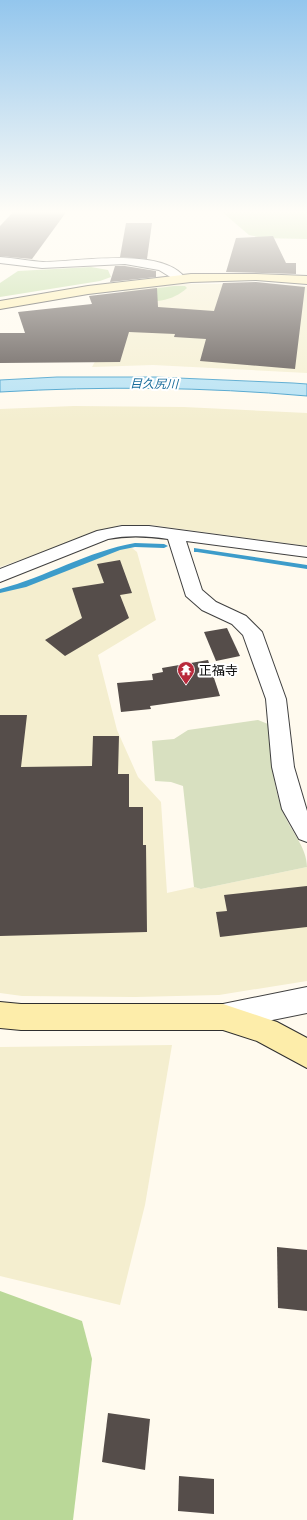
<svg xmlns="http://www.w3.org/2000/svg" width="307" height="1520" font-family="'Crimson Pro','Noto Sans JP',serif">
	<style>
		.farmland { fill: #f4eecf }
		.forest { fill: #bad898 }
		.cemetery { fill: #d8e0c0 }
		.water { fill: #b4e1f4; stroke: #3d9cca }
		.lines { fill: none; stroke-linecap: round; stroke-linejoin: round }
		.stream { fill: #3d9cca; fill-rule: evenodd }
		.building { fill: #554d4a }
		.street-casing { stroke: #404040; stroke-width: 2 }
		.secondary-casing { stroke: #2f2f2f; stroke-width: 2 }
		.street { fill: #fff; fill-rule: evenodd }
		.secondary { fill: #fdedaa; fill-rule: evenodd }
		.labels { text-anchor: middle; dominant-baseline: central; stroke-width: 4; stroke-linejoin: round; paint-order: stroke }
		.far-water-label { font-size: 12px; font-style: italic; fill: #1a6d9c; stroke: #fff }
		.poi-label { font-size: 13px; fill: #0d0d0d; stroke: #fff; text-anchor: start }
	</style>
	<rect width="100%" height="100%" fill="#fffaee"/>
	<g class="farmland">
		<path d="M179 284H266L307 286V373L153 365 92 367 124 309 126 299 123 290Z"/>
		<path d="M74 406 184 407 307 413V546L151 525H120L0 567V409Z"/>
		<path d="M120 547 132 548 137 552 156 620 98 655 117 730 138 777 161 802 167 893 194 887 201 889 307 867V981L219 995 135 997 22 996 0 993V592L28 585Z"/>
		<path d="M172 1045 145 1205 120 1305 0 1276V1047Z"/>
	</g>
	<g class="forest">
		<path d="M221 211H307V239L262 238 249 235Z"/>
		<path d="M91 267 108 270 111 277 100 281 0 297V283L18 271Z"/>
		<path d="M174 286H185L187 288C172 302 154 302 135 302L130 292Z"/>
		<path d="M0 1291 82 1321 92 1359 73 1520H0Z"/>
	</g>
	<path class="cemetery" d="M258 720 268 724C271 754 272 784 283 812 290 830 307 847 307 867L201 889 194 887 183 786 171 782 155 781 152 741 174 739 188 730Z"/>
	<path class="water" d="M57 377H155L293 383 307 384V396C205 387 102 386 0 392V380Z"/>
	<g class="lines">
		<g class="stream">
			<path d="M135 543 164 544 168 546 164 548 135 547 120 550 26 587 0 593V589C46 577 88 551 135 543Z"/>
			<path d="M194 548 307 565V569L197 552H194Z"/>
		</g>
	</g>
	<g class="building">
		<path d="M14 211H67L32 259 0 256V226Z"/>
		<path d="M126 223H152L147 259 120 257Z"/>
		<path d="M273 236 286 263H296V274L226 272 236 238Z"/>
		<path d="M115 266H125L156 271V277L110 282Z"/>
		<path d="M256 282 305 287 295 369 200 361 206 339 174 337 175 334 129 332 120 362 0 363V333H25L18 312 92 304 89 296 157 288 158 307 214 311 223 283Z"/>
		<path d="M120 560 132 593 120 595 129 618 65 656 45 640 82 618 72 588 104 583 97 564Z"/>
		<path d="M227 628 240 656 216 661 204 632Z"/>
		<path d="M208 660 220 696 150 706 151 709 121 712 117 683 153 680 152 674 163 672 162 668Z"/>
		<path d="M0 715H27L21 767 92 766 93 736H119L118 774H129V807H143V845H146L147 932 0 936Z"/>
		<path d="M307 886V927L220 937 216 912 227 911 224 895Z"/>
		<path d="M277 1247 307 1250V1311L278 1308Z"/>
		<path d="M108 1413 150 1419 145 1470 102 1462Z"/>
		<path d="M179 1476 214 1479V1514L178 1511Z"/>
	</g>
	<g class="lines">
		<defs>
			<g id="street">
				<path d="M0 257C14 258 29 261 43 262 78 262 163 246 186 279L180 283 159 270 125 264 42 268 0 263Z"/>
				<path d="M122 526H149L307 547V557L186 541 202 590 216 602 246 616 262 632 286 699 294 767 307 811V842L299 839 282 809 272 767 266 699 243 635 232 624 202 610 186 596 168 539C148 536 128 535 108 539L0 582V569L97 531Z"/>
				<path d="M307 987V1013L223 1030 213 1026 209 1017 213 1008 223 1004Z"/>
			</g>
			<g id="secondary">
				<path d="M191 274H256L307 276V284L256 280 191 282 88 294 0 309V301L88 286Z"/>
				<path d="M0 1002 21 1004H223L277 1022 307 1038V1068L257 1041 223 1030H21L0 1028Z"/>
			</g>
		</defs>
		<use href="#street" class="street-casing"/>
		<use href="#secondary" class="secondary-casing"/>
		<use href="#street" class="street"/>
		<use href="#secondary" class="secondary"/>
	</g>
	<linearGradient id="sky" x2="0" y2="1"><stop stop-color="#93c6ed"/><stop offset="0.5" stop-color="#fffdf7"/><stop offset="1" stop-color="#fffdf7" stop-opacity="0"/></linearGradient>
	<rect width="307" height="424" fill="url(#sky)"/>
	<defs>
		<symbol id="temple-pin" viewBox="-11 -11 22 30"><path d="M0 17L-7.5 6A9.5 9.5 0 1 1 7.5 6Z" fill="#b9293b" stroke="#fff"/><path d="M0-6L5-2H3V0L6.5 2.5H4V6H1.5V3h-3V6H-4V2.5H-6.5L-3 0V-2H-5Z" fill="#fff"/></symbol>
	</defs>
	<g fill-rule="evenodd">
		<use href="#temple-pin" x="176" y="660" width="20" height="27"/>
	</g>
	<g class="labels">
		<g class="far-water-label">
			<text transform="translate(154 384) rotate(1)">目久尻川</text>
		</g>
		<g class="poi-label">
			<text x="199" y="670">正福寺</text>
		</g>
	</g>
</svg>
